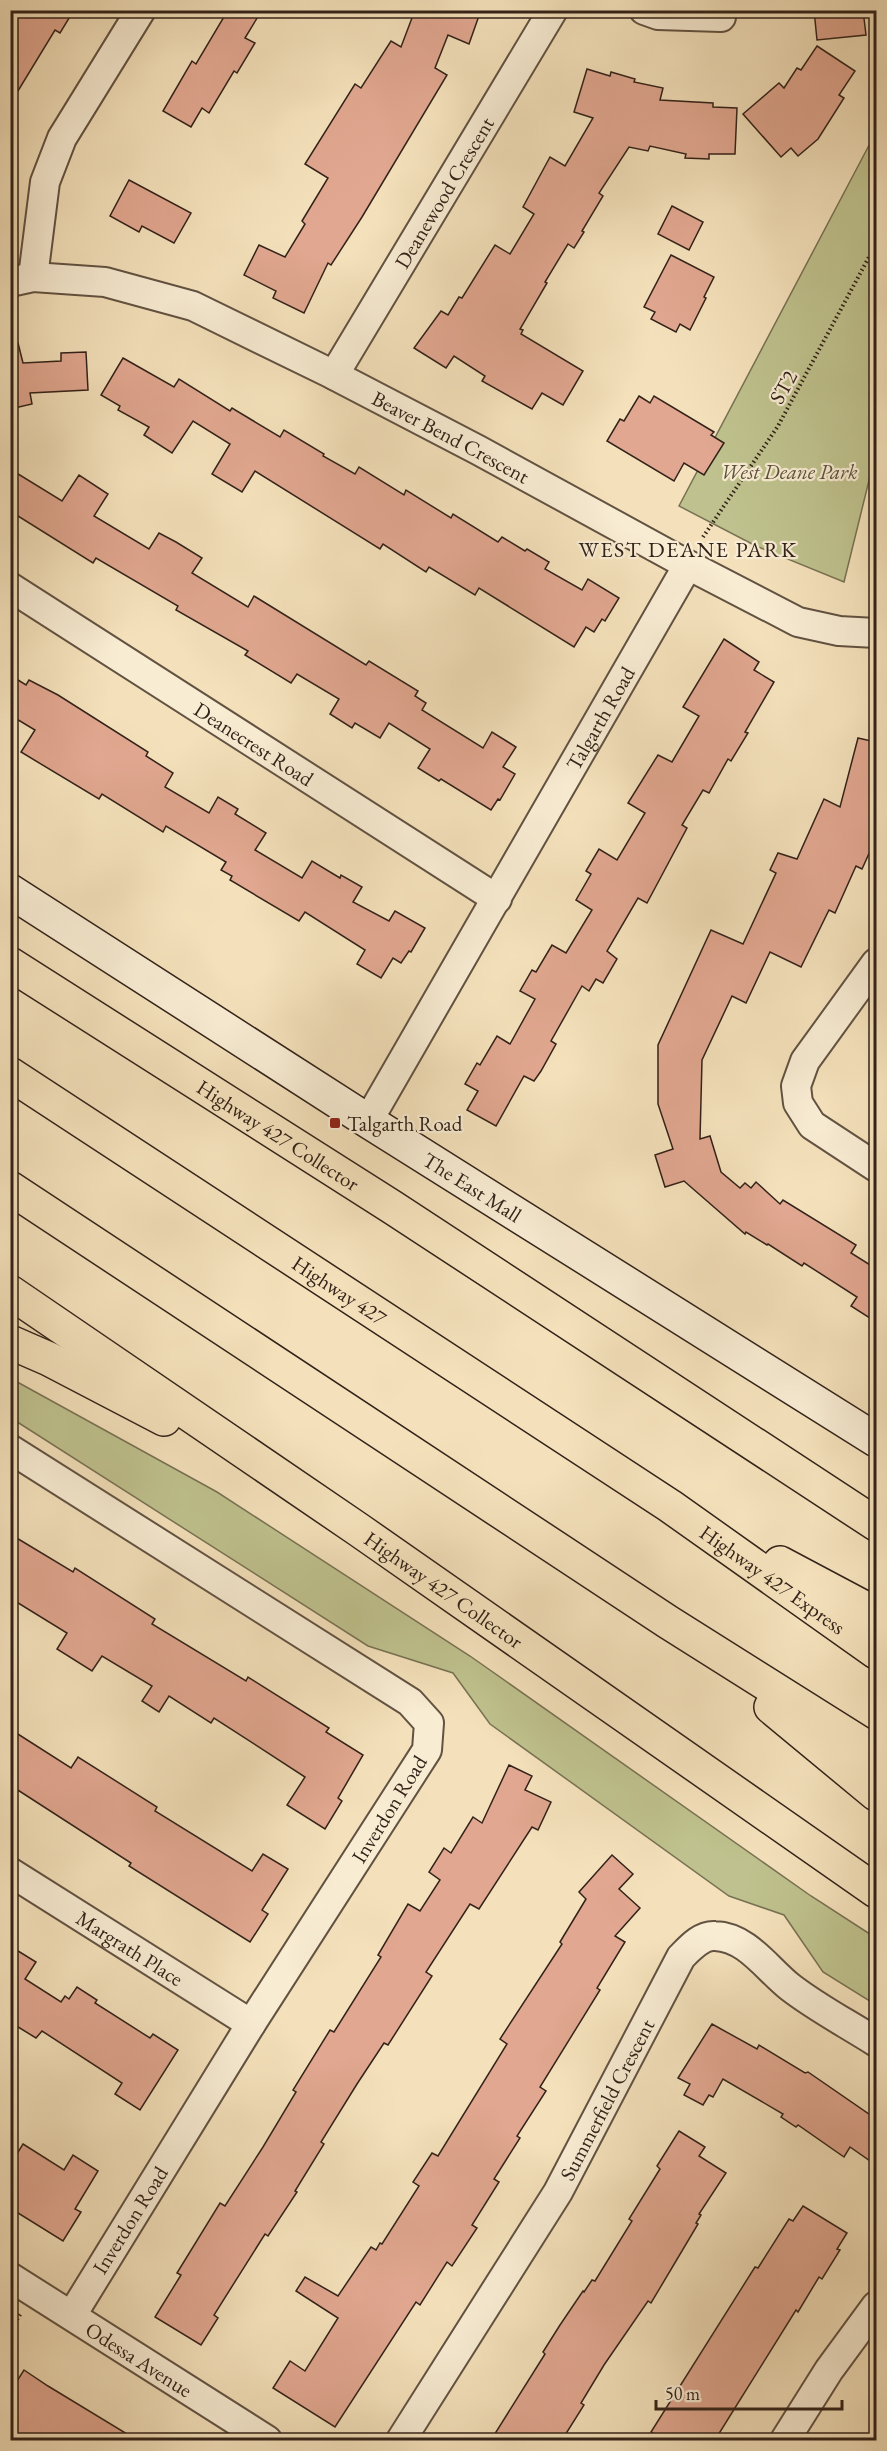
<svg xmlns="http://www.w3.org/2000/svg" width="887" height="2451" font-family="'EB Garamond',serif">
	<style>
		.green { fill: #bfc28e; stroke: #787254; stroke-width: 1.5 }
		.building { fill: #e1a790; stroke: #322219; stroke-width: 1.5 }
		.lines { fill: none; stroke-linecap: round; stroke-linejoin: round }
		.minor-casing { stroke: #625242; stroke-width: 32 }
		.secondary-casing { stroke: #322219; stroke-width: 36 }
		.motorway-casing { stroke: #322219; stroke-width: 36 }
		.path { stroke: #322219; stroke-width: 4; stroke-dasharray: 1.5 3; stroke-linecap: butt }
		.minor { stroke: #f8ecd3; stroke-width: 28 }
		.secondary { stroke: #f8ecd3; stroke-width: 33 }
		.motorway { stroke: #f4e1bb; stroke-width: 33 }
		.poi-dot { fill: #8f2418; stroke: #f8ecd3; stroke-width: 2 }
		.labels { text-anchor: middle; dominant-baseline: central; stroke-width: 4.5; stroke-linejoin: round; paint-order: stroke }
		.street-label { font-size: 21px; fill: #322219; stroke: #f8ecd3 }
		.park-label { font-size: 21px; font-style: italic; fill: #5c523c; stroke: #f8ecd3 }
		.poi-label { font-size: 21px; fill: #322219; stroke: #f8ecd3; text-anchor: start }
		.neighbourhood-label { font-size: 22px; letter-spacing: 1.5px; fill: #322219; stroke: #f8ecd3 }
	</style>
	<rect width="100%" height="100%" fill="#f4e1bb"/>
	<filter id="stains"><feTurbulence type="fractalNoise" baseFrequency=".00333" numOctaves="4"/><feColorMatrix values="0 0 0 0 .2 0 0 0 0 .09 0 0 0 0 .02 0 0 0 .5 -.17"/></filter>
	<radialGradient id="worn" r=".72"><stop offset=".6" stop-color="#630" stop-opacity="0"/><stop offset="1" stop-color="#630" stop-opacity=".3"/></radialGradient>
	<g class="green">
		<path d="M876 132V452L844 582 756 546 679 506Z"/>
		<path d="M10 1378 217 1492 470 1656 811 1896 876 1938V2005L823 1972 784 1915 729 1896 490 1724 453 1673 368 1646 11 1418Z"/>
	</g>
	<g class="building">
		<path d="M10 10H74L60 33 55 30 10 104Z"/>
		<path d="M228 10H262L245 38 255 43 237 73 234 71 209 113 202 108 191 127 163 111 192 61 196 64Z"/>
		<path d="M415 10H481L469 44 448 35 435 68 447 75 362 217 331 265 328 263 304 313 273 298 276 291 244 275 259 245 285 257 305 224 302 221 328 178 305 164 355 84 361 88 391 41 401 47Z"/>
		<path d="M814 10H863L866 35 817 40Z"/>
		<path d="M817 46 855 71 839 95 844 98 818 139 798 156 791 148 781 157 743 114 779 83 784 88 797 68 801 70Z"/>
		<path d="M587 69 610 76 611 72 635 79 634 82 663 88 660 100 713 103V107L737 108 735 154H709V159L685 158 686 154 650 146 648 151 629 147 599 193 603 196 582 231 584 232 574 248 568 244 545 282 547 283 520 329 523 330 521 334 583 371 563 405 542 393 532 409 482 381 485 376 454 356 446 368 414 348 441 311 448 315 459 297 462 298 495 245 510 254 534 214 523 207 550 157 565 166 593 118 574 112Z"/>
		<path d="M129 180 191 213 174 243 142 226 139 232 110 216Z"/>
		<path d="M672 206 703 222 689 250 658 234Z"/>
		<path d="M671 255 714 277 704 297 706 298 690 330 680 324 676 332 651 319 655 312 644 307Z"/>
		<path d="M18 343 23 363 61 361V353L86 352 88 390 30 393 32 404 10 409V344Z"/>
		<path d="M123 358 174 387 179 379 230 411 232 408 280 437 284 430 324 454 323 456 355 474 359 467 404 495 406 490 451 518 453 514 498 542 502 537 525 551 527 549 549 562 545 569 582 590 588 579 619 598 605 621 602 619 594 632 586 627 574 647 479 588 475 595 429 567 426 572 383 544 380 549 255 471 242 492 212 474 230 444 193 421 172 453 144 435 149 427 118 410 120 406 101 395Z"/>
		<path d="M639 396 650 403 654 396 714 432 711 435 724 443 704 475 684 463 674 481 607 441 620 419 624 421Z"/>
		<path d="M10 469 62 501 79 475 108 494 94 516 149 549 159 533 176 542 202 558 192 573 248 607 254 596 366 665 369 661 418 691 415 696 426 703 422 710 483 748 492 732 516 747 503 767 515 774 500 800 498 799 491 810 441 779 439 781 418 768 430 749 389 723 380 738 355 723 352 728 330 714 339 699 297 674 291 683 245 655 248 651 176 610 178 606 96 558 93 563 10 511Z"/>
		<path d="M724 639 759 662 754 670 774 682 745 732 748 733 731 761 728 759 709 793 703 790 682 825 687 828 647 903 638 898 607 951 617 959 603 983 596 979 589 991 582 986 551 1041 556 1044 541 1071 534 1081 524 1076 496 1126 467 1110 478 1091 465 1084 477 1063 480 1065 497 1036 510 1044 535 999 520 991 532 970 536 972 552 945 566 953 592 910 576 900 591 874 586 871 599 849 617 860 645 813 628 803 658 755 672 762 699 716 683 707Z"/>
		<path d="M10 675 26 685 29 680 58 695 148 752 146 756 173 773 165 787 209 813 218 797 238 809 235 814 266 833 255 850 302 878 312 861 340 878 341 875 362 887 353 902 389 921 395 911 425 928 411 952 409 951 401 963 393 958 381 978 357 964 365 950 305 912 299 921 230 880 232 876 221 870 226 862 166 826 163 832 102 794 99 799 21 752 35 730 10 715Z"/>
		<path d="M858 738 876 742V838L862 869 856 866 835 913 829 910 801 967 770 952 746 1003 732 996 702 1060 700 1139 710 1136 721 1172 740 1188 745 1183 751 1188 756 1182 780 1204 783 1200 856 1245 851 1253 875 1268 876 1265V1322L851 1306 857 1297 804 1263 802 1266 768 1244 767 1245 746 1232 745 1234 684 1181 665 1187 655 1155 673 1149 658 1104V1045L711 930 743 944 776 873 770 870 778 853 797 859 824 799 840 807Z"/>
		<path d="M10 1534 73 1572 75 1568 155 1619 152 1624 246 1681 248 1677 329 1728 326 1732 363 1755 338 1798 342 1801 325 1829 287 1805 305 1777 214 1718 211 1723 169 1696 159 1712 142 1701 152 1686 102 1656 92 1671 57 1649 67 1633 10 1598Z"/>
		<path d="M10 1729 71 1768 78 1757 157 1807 155 1811 252 1871 263 1854 288 1869 262 1910 268 1914 250 1942 129 1866 131 1863 10 1785Z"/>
		<path d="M509 1765 532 1776 525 1790 551 1802 538 1830 532 1827 479 1909 470 1904 426 1972 432 1976 388 2045 384 2043 357 2084 321 2142 324 2144 295 2191 297 2192 268 2236 265 2234 214 2315 218 2318 201 2345 155 2317 181 2275 177 2273 220 2203 225 2206 263 2147 296 2092 293 2090 330 2030 334 2032 381 1957 378 1955 408 1904 420 1911 440 1880 429 1872 444 1848 451 1853 473 1817 482 1823Z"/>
		<path d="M612 1855 633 1874 619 1889 640 1908 615 1936 625 1942 597 1988 600 1990 540 2087 546 2091 517 2136 520 2138 494 2179 499 2182 472 2225 477 2228 452 2266 447 2262 420 2305 416 2302 335 2427 273 2388 290 2361 305 2371 338 2318 296 2291 305 2277 338 2296 371 2247 376 2250 380 2243 382 2244 419 2186 413 2182 432 2153 438 2156 507 2044 500 2039 562 1944 560 1942 586 1899 579 1892Z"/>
		<path d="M10 1946 36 1962 25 1979 61 2002 65 1996 69 1999 77 1987 97 2000 95 2003 150 2038 153 2034 178 2050 140 2110 115 2094 122 2083 42 2031 36 2038 10 2022Z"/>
		<path d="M712 2024 757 2049 759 2045 805 2073 808 2072 876 2119V2165L850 2147 844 2157 798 2125 796 2127 781 2117 783 2114 723 2079 713 2097 709 2095 703 2105 684 2095 690 2084 678 2078Z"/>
		<path d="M679 2131 705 2147 699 2156 726 2173 699 2214 701 2215 696 2223 698 2224 676 2261 651 2303 648 2301 604 2365 581 2403 584 2405 562 2440H491L545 2354 543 2352 560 2325 583 2291 584 2292 592 2280 595 2281 632 2221 629 2219 660 2169 657 2166Z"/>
		<path d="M23 2144 64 2170 73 2155 98 2171 75 2209 81 2212 63 2241 10 2208V2165Z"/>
		<path d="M803 2206 847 2233 837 2249 840 2250 822 2279 819 2277 798 2312 796 2310 715 2440H665L651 2432 755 2267 758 2268 789 2219 793 2221Z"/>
		<path d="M24 2370 48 2386 137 2440H10V2392Z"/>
	</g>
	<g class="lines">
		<defs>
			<g id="minor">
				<path d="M644 10 658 15 721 17"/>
				<path d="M33 277 45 182 62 138 141 10"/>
				<path id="s1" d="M10 282 33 277 105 282 193 306 334 375 478 450 688 565 798 622 839 631 876 633"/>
				<path id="s2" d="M334 375 553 10"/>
				<path id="s3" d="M10 587 497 899"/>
				<path d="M876 963 805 1061 796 1086 798 1103 812 1125 876 1167"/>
				<path id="s4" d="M368 1121 688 565"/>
				<path d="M10 1449 410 1702 429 1723 427 1750 251 2024 72 2315"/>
				<path id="s5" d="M10 1872 251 2024"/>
				<path id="s6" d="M10 2277 267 2440"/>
				<path id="s7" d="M401 2440 558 2192 681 1957C690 1948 701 1935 715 1936 747 1937 767 1969 790 1987 817 2008 848 2024 876 2042"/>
				<path d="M785 2440 829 2370 876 2306"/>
			</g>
			<g id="secondary">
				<path id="s8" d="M10 891 368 1121 876 1440"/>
			</g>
			<g id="motorway">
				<path id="s9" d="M10 964 392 1207 876 1524"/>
				<path id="s10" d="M10 1074 670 1506 876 1652"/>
				<path d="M10 1188 668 1622 876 1753"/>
				<path id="s11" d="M10 1292 359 1530 876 1891"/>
				<path d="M10 1342 49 1359 164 1419"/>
				<path d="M780 1563 876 1614"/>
				<path d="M771 1707 876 1794"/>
			</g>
		</defs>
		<use href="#minor" class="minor-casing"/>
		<use href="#secondary" class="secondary-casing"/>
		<use href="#motorway" class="motorway-casing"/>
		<g class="path">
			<path d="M703 537 778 426 876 244"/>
			<path d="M10 2331 21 2313"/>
		</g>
		<use href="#minor" class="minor"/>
		<use href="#secondary" class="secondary"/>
		<use href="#motorway" class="motorway"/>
	</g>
	<rect class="poi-dot" x="329" y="1117" width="12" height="12" rx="3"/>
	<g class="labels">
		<g class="street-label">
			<text stroke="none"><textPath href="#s2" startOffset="213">Deanewood Crescent</textPath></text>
			<text transform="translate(783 387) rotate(-61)">ST2</text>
			<text stroke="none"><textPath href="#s1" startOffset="476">Beaver Bend Crescent</textPath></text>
			<text stroke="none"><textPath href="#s4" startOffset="465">Talgarth Road</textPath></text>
			<text stroke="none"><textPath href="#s3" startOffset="290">Deanecrest Road</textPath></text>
			<text stroke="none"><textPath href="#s9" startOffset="318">Highway 427 Collector</textPath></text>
			<text stroke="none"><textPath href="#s8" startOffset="549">The East Mall</textPath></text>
			<text stroke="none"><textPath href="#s10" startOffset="394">Highway 427</textPath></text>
			<text stroke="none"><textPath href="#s10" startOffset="915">Highway 427 Express</textPath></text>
			<text stroke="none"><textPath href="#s11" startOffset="526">Highway 427 Collector</textPath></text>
			<text transform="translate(389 1809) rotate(-58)">Inverdon Road</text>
			<text stroke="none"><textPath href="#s5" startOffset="142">Margrath Place</textPath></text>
			<text stroke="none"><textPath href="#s7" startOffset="398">Summerfield Crescent</textPath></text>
			<text transform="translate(130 2220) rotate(-58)">Inverdon Road</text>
			<text stroke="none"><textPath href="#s6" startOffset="153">Odessa Avenue</textPath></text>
		</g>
		<g class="park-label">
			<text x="789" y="471">West Deane Park</text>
		</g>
		<g class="poi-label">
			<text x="347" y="1123">Talgarth Road</text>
		</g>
		<g class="neighbourhood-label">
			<text x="688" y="549">WEST DEANE PARK</text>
		</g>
	</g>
	<rect width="887" height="2451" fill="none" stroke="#f4e1bb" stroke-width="36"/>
	<rect x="12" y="12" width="863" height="2427" fill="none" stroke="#322219" stroke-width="3"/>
	<rect x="18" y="18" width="851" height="2415" fill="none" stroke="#322219" stroke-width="1.5"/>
	<path d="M656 2400v9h186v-9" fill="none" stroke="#322219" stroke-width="3"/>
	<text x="665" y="2400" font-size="18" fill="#322219" stroke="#f8ecd3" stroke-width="4.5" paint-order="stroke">50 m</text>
	<rect width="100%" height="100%" filter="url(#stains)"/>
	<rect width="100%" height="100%" fill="url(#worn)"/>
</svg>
